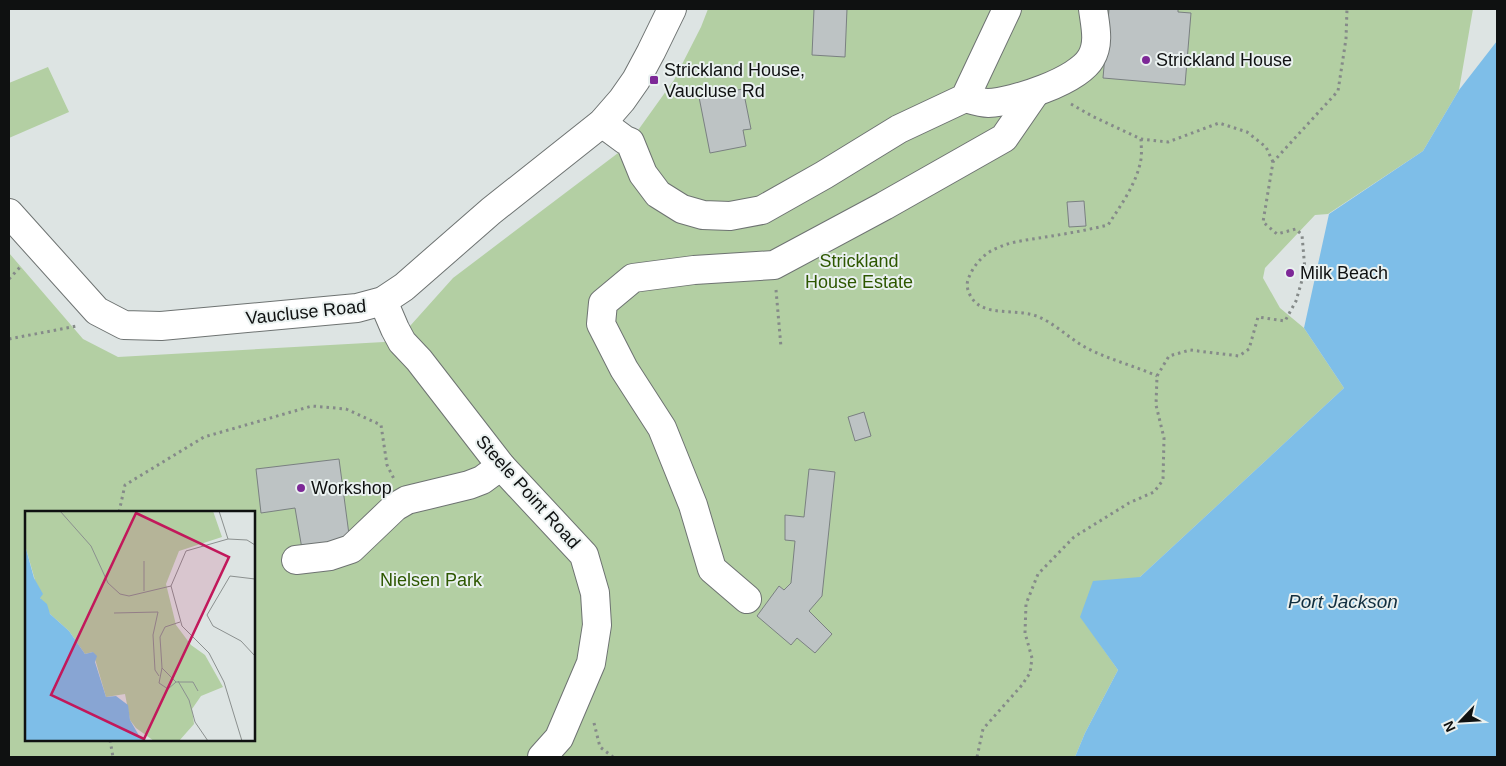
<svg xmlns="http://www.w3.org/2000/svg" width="1506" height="766" font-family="Arial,sans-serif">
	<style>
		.green { fill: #b3cfa3; fill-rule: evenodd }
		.water { fill: #7ebee8 }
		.building { fill: #bdc3c4; stroke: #7a8081 }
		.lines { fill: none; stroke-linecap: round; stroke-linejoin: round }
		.minor-casing { stroke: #6e7372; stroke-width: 30 }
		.path { stroke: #858a89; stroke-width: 3; stroke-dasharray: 2.5 4; stroke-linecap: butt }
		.minor { stroke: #fff; stroke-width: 28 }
		.poi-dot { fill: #7d2897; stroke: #eaf1f0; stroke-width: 2 }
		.labels { text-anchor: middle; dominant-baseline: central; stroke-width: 4; stroke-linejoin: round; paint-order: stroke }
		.poi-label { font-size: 18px; fill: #0f1111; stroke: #eaf1f0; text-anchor: start }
		.park-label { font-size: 18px; fill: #2d5700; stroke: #eaf1f0 }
		.street-label { font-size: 18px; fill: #0f1111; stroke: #eaf1f0 }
		.water-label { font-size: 19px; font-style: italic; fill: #112e3f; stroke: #eaf1f0 }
		.inset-road { fill: none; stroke: #8b908f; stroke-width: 1 }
		.view { fill: #c2185b; fill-opacity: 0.15; stroke: #c2185b; stroke-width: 2.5 }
		.inset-edge { fill: none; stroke: #0f1111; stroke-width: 2.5 }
	</style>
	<rect width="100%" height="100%" fill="#dde4e3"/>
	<g class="green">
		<path d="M708 9H1473L1459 90 1423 151 1328 214 1315 215 1265 268 1263 278 1280 308 1304 328 1344 388 1140 577 1081 617 1118 670 1085 733 1075 757H9V253L83 339 118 357 384 342 410 326 453 278 626 147 674 80 701 27ZM26 512H254V740H26Z"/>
		<path d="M48 67 69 112 9 138V83Z"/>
	</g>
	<path class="water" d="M1497 41V757H1075L1085 733 1118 670 1080 617 1093 581 1140 577 1344 388 1304 328 1329 214 1423 151 1459 90Z"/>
	<g class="building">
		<path d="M814 9H847L845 57 812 55Z"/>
		<path d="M1109 9H1178V12L1191 13 1185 85 1103 78Z"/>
		<path d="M743 89 751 129 743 130 746 146 710 153 699 97Z"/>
		<path d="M1084 201 1086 226 1069 227 1067 202Z"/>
		<path d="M864 412 871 436 855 441 848 417Z"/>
		<path d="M339 459 350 542 302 549 295 508 261 513 256 469Z"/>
		<path d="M809 469 835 472 822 596 809 611 832 634 815 653 797 638 791 645 757 616 779 586 784 590 791 583 795 541 785 540V515L804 517Z"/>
	</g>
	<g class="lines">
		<defs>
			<g id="minor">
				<path d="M965 98C972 100 981 103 988 103 1013 102 1078 81 1091 58 1100 43 1095 25 1093 9"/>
				<path d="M602 123 625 140 630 142 643 174 658 194 682 209 703 215 730 216 762 210 824 175 899 129 965 98 1007 9"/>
				<path d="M9 213 97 311 124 325 161 326 357 308 383 301 404 287 491 211 602 123 622 100 636 80 651 52 672 9"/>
				<path d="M383 301 395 329 402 342 419 360 501 466 584 555 595 593 597 625 591 663 559 738 542 757"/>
				<path d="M296 560 330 556 351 549 395 507 407 500 469 485 482 480 501 466"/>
				<path d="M747 599 712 569 693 505 662 428 624 369 601 324 603 303 633 278 694 270 774 265 884 206 1004 138 1035 93"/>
			</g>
		</defs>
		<use href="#minor" class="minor-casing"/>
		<g class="path">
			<path d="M1071 104 1092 116 1141 139 1168 142 1219 123 1247 132 1266 147 1273 162"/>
			<path d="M1141 139C1141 145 1142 152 1141 159 1137 183 1121 205 1108 225 1087 230 1066 234 1045 237 1029 240 1012 241 997 248 984 253 974 265 969 277 966 284 967 289 970 295 982 319 1017 307 1039 317 1055 324 1068 337 1083 346 1106 359 1133 365 1157 376"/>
			<path d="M9 279 22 265"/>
			<path d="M776 290 781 347"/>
			<path d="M9 339 77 326"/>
			<path d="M119 512 125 485 204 437 312 406 346 409 381 425 387 465 394 479"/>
			<path d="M594 723 600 747 613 757"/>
			<path d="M110 740 113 757"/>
			<path d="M977 757 983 729 1022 685 1030 673 1032 658 1025 633 1026 604 1038 574 1074 537 1129 503 1154 492 1163 480 1164 438 1156 405 1157 376 1169 356 1190 350 1239 356 1249 349 1258 317 1285 321 1296 301 1305 270 1302 235 1296 229 1277 234 1263 222 1273 162 1338 91 1346 39 1347 9"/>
		</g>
		<use href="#minor" class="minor"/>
	</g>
	<g class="poi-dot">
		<circle cx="1146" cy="60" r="5"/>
		<rect x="649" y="75" width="10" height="10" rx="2.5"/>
		<circle cx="1290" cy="273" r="5"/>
		<circle cx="301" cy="488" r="5"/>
	</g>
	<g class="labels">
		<g class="poi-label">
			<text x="1156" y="60">Strickland House</text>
			<text x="664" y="70">Strickland House,<tspan x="664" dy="21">Vaucluse Rd</tspan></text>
			<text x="1300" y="273">Milk Beach</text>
			<text x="311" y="488">Workshop</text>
		</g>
		<g class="park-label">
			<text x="859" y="261">Strickland<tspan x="859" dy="21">House Estate</tspan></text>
			<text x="431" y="580">Nielsen Park</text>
		</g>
		<g class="street-label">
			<text transform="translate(306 312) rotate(-6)">Vaucluse Road</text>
			<text transform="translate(528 492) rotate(48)">Steele Point Road</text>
		</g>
		<g class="water-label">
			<text x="1343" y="601">Port Jackson</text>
		</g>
	</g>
	<g transform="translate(25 511)">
		<rect width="230" height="230" fill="#dde4e3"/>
		<path d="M0 0H188L197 26 154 40 141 73 151 114 166 134 180 144 198 176 176 185 167 198 169 213 154 230H129L111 217 105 209 100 183 81 186 68 141 60 143 44 120 25 103 15 87 0 34Z" fill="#b3cfa3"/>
		<path d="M0 34 9 67 18 83 15 87 22 93 25 103 44 120 60 143 68 141 72 145 70 151 81 186 91 185 103 194 105 209 116 228 126 230H0Z" fill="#7ebee8"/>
		<path class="inset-road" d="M35 0 66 35 83 72 95 83 104 85 146 75M194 0 203 28M230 68 205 65 182 104 188 115 216 130 230 145M119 80V50M89 102 133 101 128 124 130 159 134 165M137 157 134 172 143 178 151 171 137 157 135 126 140 116 155 111M153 170 164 189 170 211 183 230M151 171H168L173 180M217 230 199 171 184 142 157 115 146 75 161 40 203 28 222 29 230 34"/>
		<path class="view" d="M111 2 204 46 119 228 26 184Z"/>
		<rect width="230" height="230" class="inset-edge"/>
	</g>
	<rect width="1506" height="766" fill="none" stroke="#0f1111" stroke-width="20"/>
	<g transform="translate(1461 721) rotate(245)" stroke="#eaf1f0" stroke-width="4" paint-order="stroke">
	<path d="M0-4L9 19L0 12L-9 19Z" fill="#0f1111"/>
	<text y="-8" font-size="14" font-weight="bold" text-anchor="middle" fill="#0f1111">N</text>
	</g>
</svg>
